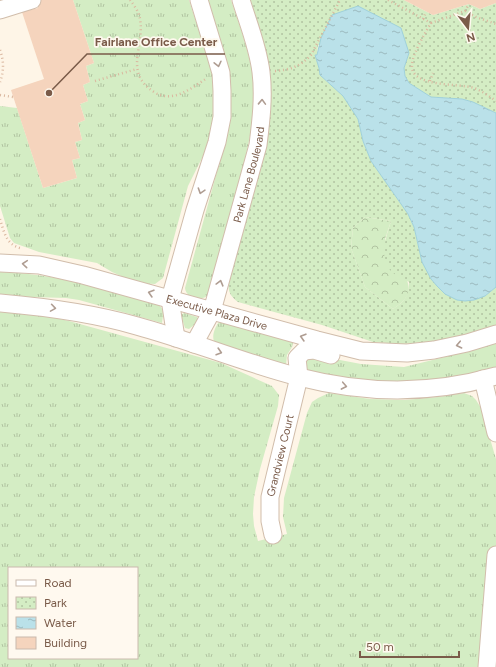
<svg xmlns="http://www.w3.org/2000/svg" width="496" height="667" font-family="Figtree,sans-serif">
	<style>
		.grass { fill: url(#grass-tufts); fill-rule: evenodd }
		.forest { fill: url(#forest-crowns) }
		.park { fill: url(#park-dots); fill-rule: evenodd }
		.water { fill: url(#water-ripples); stroke: #9fd1db }
		.building { fill: #f5d4bd }
		.lines { fill: none; stroke-linecap: round; stroke-linejoin: round }
		.minor-casing { stroke: #d1bdab; stroke-width: 19 }
		.path { stroke: #dab79f; stroke-width: 2.5; stroke-dasharray: 1 3; stroke-linecap: butt }
		.minor { stroke: #fff; stroke-width: 17 }
		.oneway { stroke: #af9d92 }
		.labels { text-anchor: middle; dominant-baseline: central; stroke-width: 3.5; stroke-linejoin: round; paint-order: stroke }
		.street-label { font-size: 11px; fill: #7a5b49; stroke: #fff9ef }
		.leader { fill: none; stroke: #7a5b49; stroke-width: 1.5 }
		.callout-dot { fill: #7a5b49; stroke: #fff9ef; stroke-width: 1.5 }
		.callout-label { font-size: 12px; text-anchor: middle; font-weight: bold; fill: #7a5b49; stroke: #fff9ef; stroke-width: 3.5; stroke-linejoin: round; paint-order: stroke }
	</style>
	<defs>
		<pattern id="grass-tufts" width="24" height="20" patternUnits="userSpaceOnUse"><rect width="24" height="20" fill="#d4edc4"/><path d="M3 7l-1-3M5 7V3M7 7l1-3M15 17l-1-3M17 17v-4M19 17l1-3" fill="none" stroke="#b1c3a1"/></pattern>
		<pattern id="forest-crowns" width="20" height="18" patternUnits="userSpaceOnUse"><rect width="20" height="18" fill="#d4edc4"/><path d="M2 6a3 3 0 1 1 6 0M12 15a3 3 0 1 1 6 0" fill="none" stroke="#b1c3a1"/></pattern>
		<pattern id="park-dots" width="8" height="8" patternUnits="userSpaceOnUse"><rect width="8" height="8" fill="#d4edc4"/><path d="M2 2h.1M6 6h.1" fill="none" stroke="#b1c3a1" stroke-width="1.8" stroke-linecap="round"/></pattern>
		<pattern id="water-ripples" width="26" height="14" patternUnits="userSpaceOnUse"><rect width="26" height="14" fill="#bae1e9"/><path d="M2 4q2-2 4 0t4 0M15 11q2-2 4 0t4 0" fill="none" stroke="#9cb9bf"/></pattern>
	</defs>
	<rect width="100%" height="100%" fill="#fef5e7"/>
	<g class="grass">
		<path d="M73 0H189L211 68 213 76 214 120 205 152 188 186 163 278 155 284 137 283 112 272 97 263 39 252 14 243 10 238 0 206V106L17 108 43 188 77 178 72 160 80 158 75 142 82 140 78 123 85 120 80 104 88 101 83 85 90 82 86 66 94 63Z"/>
		<path d="M206 0H231C241 30 253 60 254 92 255 125 245 158 237 190 228 225 218 259 209 294 203 302 186 299 185 288L224 146Z"/>
		<path d="M0 272C54 273 107 290 159 305 165 310 163 316 162 323L79 300 66 298 0 296Z"/>
		<path d="M0 312 42 315 69 321 221 363 272 386 279 395 278 406 260 469 254 497 253 514 254 526 258 541 287 534 283 517 284 498 307 413 312 402 318 398 329 393 370 399 405 400 438 397 464 393 472 396 476 400 481 408 496 459V667H0ZM9 568H137V658H9Z"/>
		<path d="M184 313 197 317 199 321 189 329 185 328 181 315Z"/>
		<path d="M219 322 290 340 293 343 292 347 287 355 286 365 217 346C210 340 214 328 219 322Z"/>
		<path d="M496 342V368L441 381 368 383 311 372 305 367 306 360 319 356 361 364 404 367 465 352Z"/>
	</g>
	<path class="forest" d="M365 217 391 221 385 239C390 249 395 258 401 267 411 286 414 296 393 309L365 287 351 248 353 228Z"/>
	<path class="park" d="M251 0H404L433 15 469 4 480 9 496 3V113L473 102 462 99 431 97 409 83 405 76 404 68 409 53 318 45 317 55H315L319 68 320 75 343 96 351 106 358 119 363 141 371 161 408 214 414 227 419 250 431 279 445 294 485 296 496 287V326L471 335 437 341 402 344 373 342 322 325 238 302C228 294 228 290 229 278L262 155ZM365 217 391 221C386 237 379 255 390 270 394 275 403 279 409 282 409 296 405 301 393 309L365 287 351 248 353 228Z"/>
	<path class="water" d="M358 6 401 28 409 53 404 68 405 76 409 83 431 97 462 99 473 102 496 113V287L485 296 474 300 465 301 457 300 445 294 437 286 431 279 422 262 414 227 408 214 371 161 363 141 358 119 343 96 320 75 319 68 315 55H317L321 38 332 15Z"/>
	<g class="building">
		<path d="M36 0H73L94 63 86 66 90 82 83 85 88 101 80 104 85 120 78 123 82 140 75 142 80 158 72 160 77 178 43 188 11 90 44 79 22 12 38 8Z"/>
		<path d="M404 0H496V3L480 9 469 4 433 15Z"/>
	</g>
	<g class="lines">
		<defs>
			<g id="minor">
				<path d="M0 10 32 0"/>
				<path id="s1" d="M0 263 39 265 83 275 317 340 361 351 407 353 434 350 467 343 496 334"/>
				<path d="M0 303C46 307 92 313 137 326 192 341 244 363 299 377 365 394 430 395 496 376"/>
				<path d="M176 338 170 299 195 210 217 142 222 117V91L221 73 216 56 199 0"/>
				<path id="s2" d="M194 344 212 311 258 145C261 121 264 96 261 72 258 47 248 23 241 0"/>
				<path d="M483 379 496 433"/>
				<path id="s3" d="M273 535 270 521V497L299 377 297 358 304 351 314 350 331 355"/>
				<path d="M487 667 496 555"/>
			</g>
		</defs>
		<use href="#minor" class="minor-casing"/>
		<g class="path">
			<path d="M130 0C134 5 139 12 140 19 145 47 123 72 154 92 172 104 192 88 207 78"/>
			<path d="M388 0 431 23C425 33 412 55 412 65 410 88 461 83 474 88 482 91 489 96 496 101"/>
			<path d="M465 11 469 4"/>
			<path d="M423 19 426 12"/>
			<path d="M431 23 465 11 476 17 496 24"/>
			<path d="M0 50C4 61 4 71 0 82"/>
			<path d="M275 71C290 70 301 66 311 55L340 0"/>
			<path d="M95 81 137 69"/>
			<path d="M430 81 433 73"/>
			<path d="M0 95 13 97"/>
			<path d="M0 219C4 232 6 244 20 248"/>
		</g>
		<use href="#minor" class="minor"/>
	</g>
	<defs><path id="oneway-chevron" d="M-2-3.5L2.5 0L-2 3.5" fill="none" stroke-width="1.6" stroke-linecap="round" stroke-linejoin="round"/></defs>
	<g class="oneway">
		<use href="#oneway-chevron" transform="translate(218 64) rotate(77)"/>
		<use href="#oneway-chevron" transform="translate(262 102) rotate(-88)"/>
		<use href="#oneway-chevron" transform="translate(201 191) rotate(108)"/>
		<use href="#oneway-chevron" transform="translate(25 264) rotate(-175)"/>
		<use href="#oneway-chevron" transform="translate(220 283) rotate(-75)"/>
		<use href="#oneway-chevron" transform="translate(151 293) rotate(-164)"/>
		<use href="#oneway-chevron" transform="translate(53 308) rotate(9)"/>
		<use href="#oneway-chevron" transform="translate(303 337) rotate(-164)"/>
		<use href="#oneway-chevron" transform="translate(459 345) rotate(168)"/>
		<use href="#oneway-chevron" transform="translate(219 352) rotate(17)"/>
		<use href="#oneway-chevron" transform="translate(344 386) rotate(11)"/>
	</g>
	<g class="labels">
		<g class="street-label">
			<text stroke="none"><textPath href="#s2" startOffset="179">Park Lane Boulevard</textPath></text>
			<text stroke="none"><textPath href="#s1" startOffset="223">Executive Plaza Drive</textPath></text>
			<text stroke="none"><textPath href="#s3" startOffset="81">Grandview Court</textPath></text>
		</g>
	</g>
	<path class="leader" d="M49 93L87 54H225"/>
	<circle class="callout-dot" cx="49" cy="93" r="4"/>
	<g class="callout-label">
		<text x="156" y="46">Fairlane Office Center</text>
	</g>
	<rect x="8" y="567" width="130" height="92" fill="#fff9ef" stroke="#cabaad"/>
	<rect x="16" y="580" width="20" height="6" fill="#ffffff" stroke="#cabaad"/>
	<text x="44" y="587" font-size="12" fill="#7a5b49">Road</text>
	<rect x="16" y="597" width="20" height="12" fill="url(#park-dots)" stroke="#cabaad"/>
	<text x="44" y="607" font-size="12" fill="#7a5b49">Park</text>
	<rect x="16" y="617" width="20" height="12" fill="url(#water-ripples)" stroke="#cabaad"/>
	<text x="44" y="627" font-size="12" fill="#7a5b49">Water</text>
	<rect x="16" y="637" width="20" height="12" fill="#f5d4bd" stroke="#cabaad"/>
	<text x="44" y="647" font-size="12" fill="#7a5b49">Building</text>
	<g transform="translate(468 28) rotate(164)" stroke="#fff9ef" stroke-width="3" paint-order="stroke">
	<path d="M0-3L7 15L0 10L-7 15Z" fill="#7a5b49"/>
	<text y="-6" font-size="11" font-weight="bold" text-anchor="middle" fill="#7a5b49">N</text>
	</g>
	<path d="M360 651v6h99v-6" fill="none" stroke="#7a5b49" stroke-width="2"/>
	<text x="366" y="651" font-size="12" fill="#7a5b49" stroke="#fff9ef" stroke-width="3" paint-order="stroke">50 m</text>
</svg>
